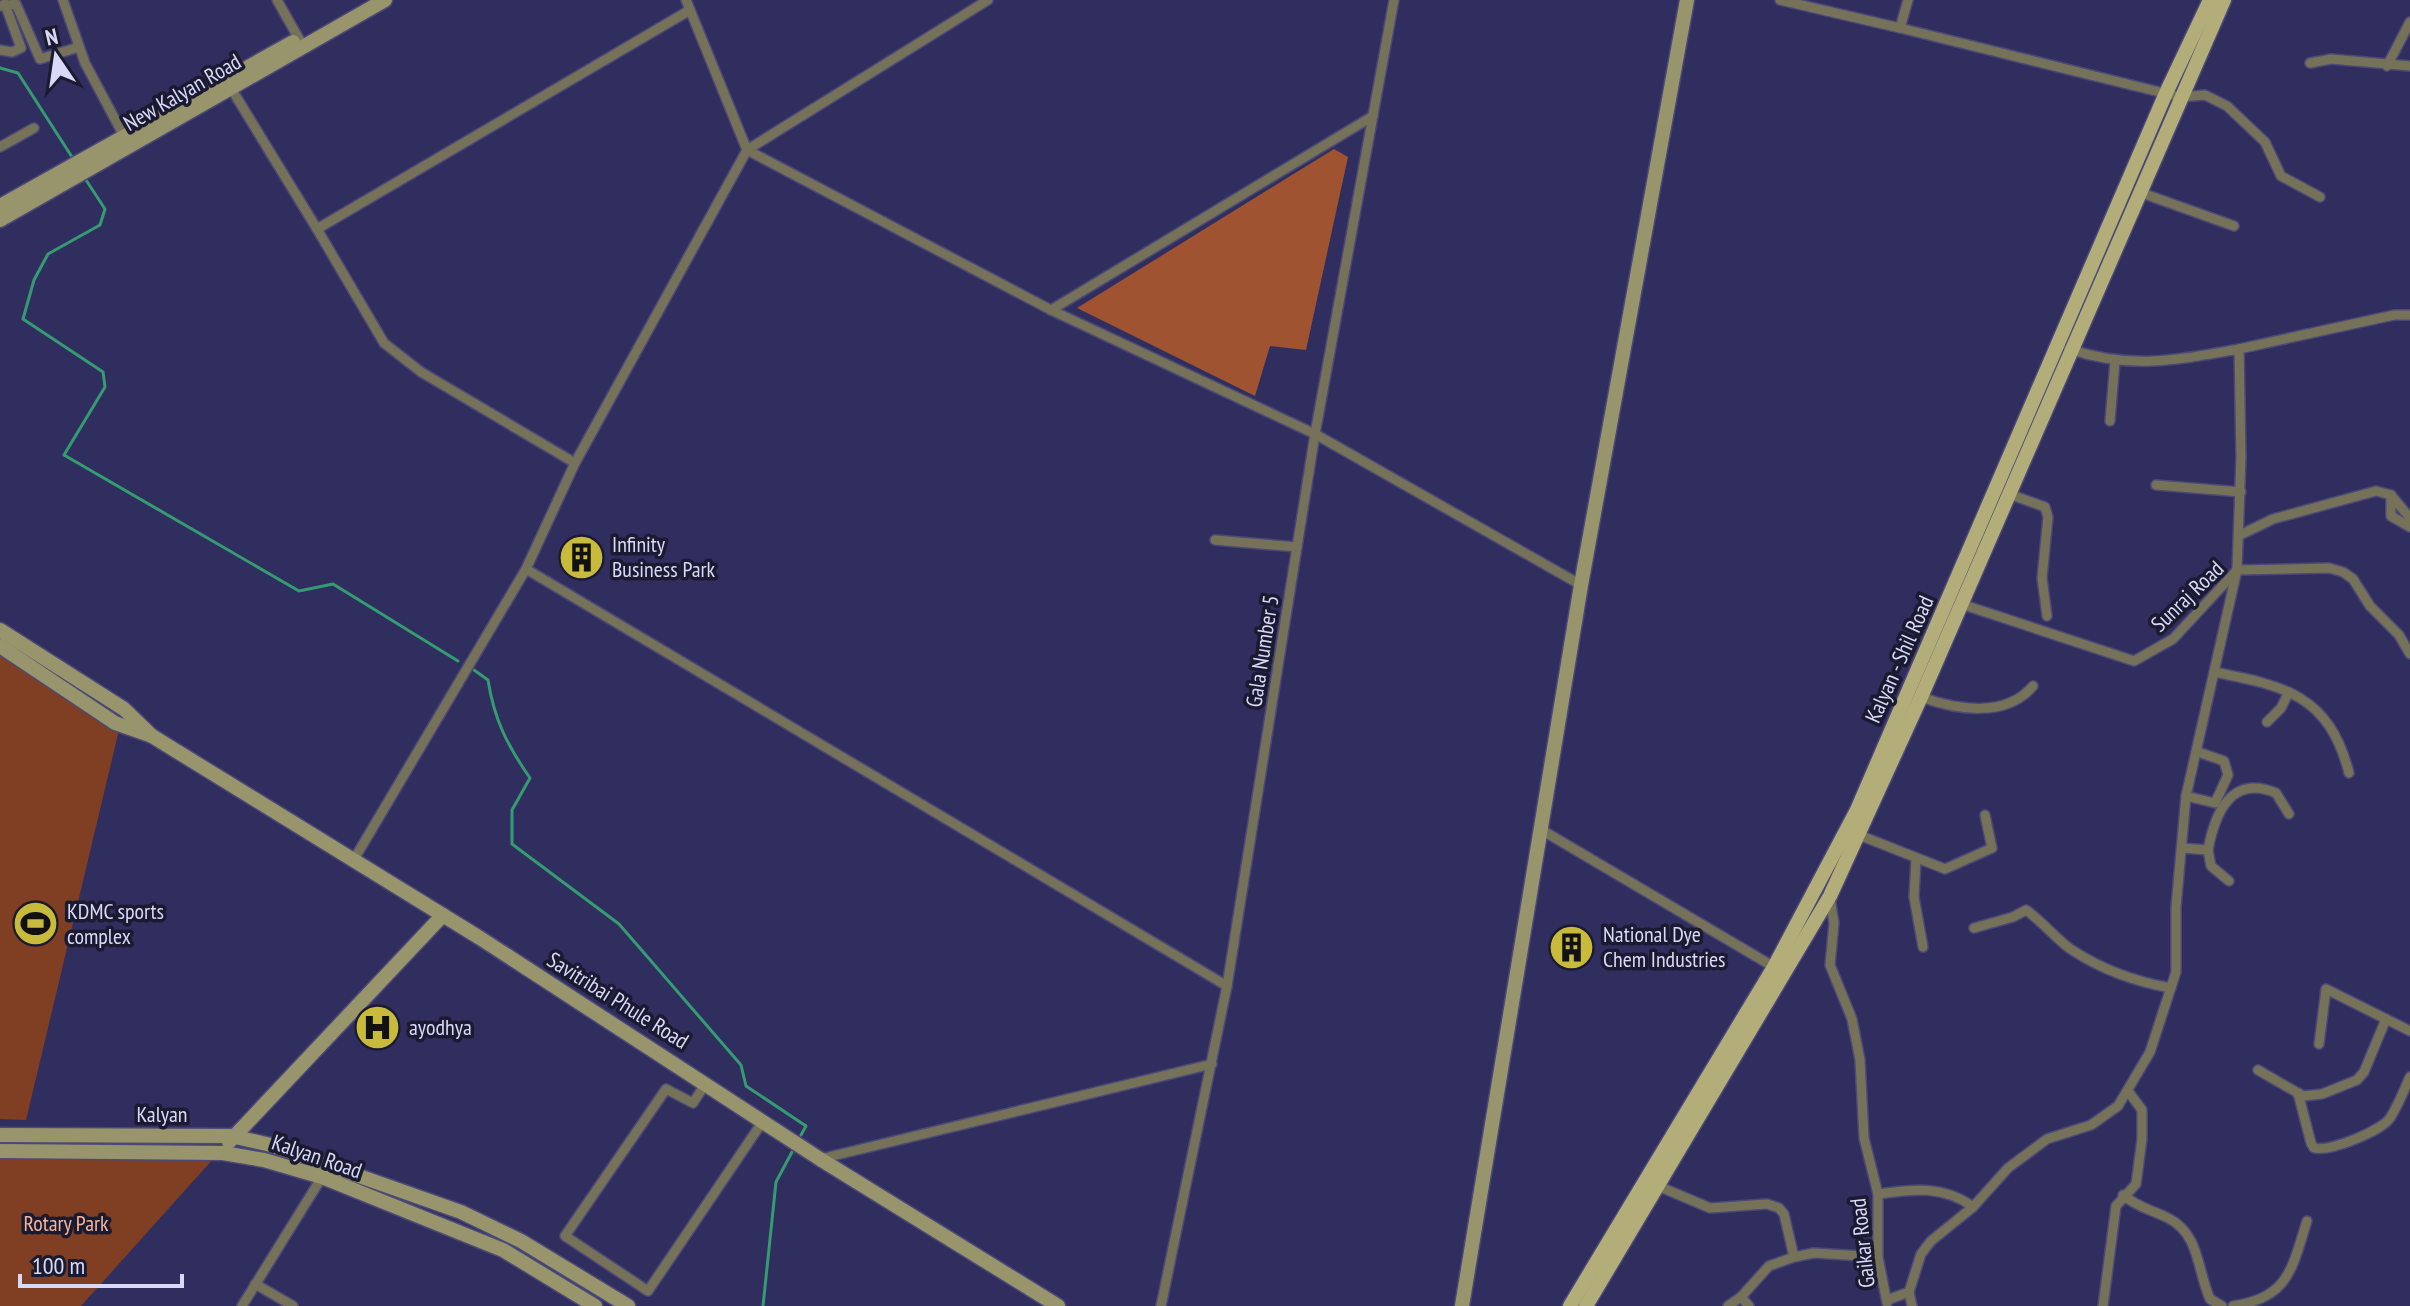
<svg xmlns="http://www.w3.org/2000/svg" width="2410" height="1306" font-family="'PT Sans Narrow',sans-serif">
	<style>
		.green { fill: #803f22 }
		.forest { fill: #a05331 }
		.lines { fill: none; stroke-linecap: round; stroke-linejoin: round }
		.stream { stroke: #349b72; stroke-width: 3 }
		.street-casing { stroke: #4b4977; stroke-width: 12 }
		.secondary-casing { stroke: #4b4977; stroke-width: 17 }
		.primary-casing { stroke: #4b4977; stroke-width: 17 }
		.street { stroke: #757259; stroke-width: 9 }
		.secondary { stroke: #98946b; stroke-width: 14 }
		.primary { stroke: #b3ae79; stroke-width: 14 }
		.labels { text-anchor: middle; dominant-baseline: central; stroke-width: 7; stroke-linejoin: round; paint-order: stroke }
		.street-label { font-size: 22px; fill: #d7d9f7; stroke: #1a1a30 }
		.poi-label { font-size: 22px; fill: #d7d9f7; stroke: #1a1a30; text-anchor: start }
		.park-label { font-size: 22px; fill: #f6b499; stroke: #1a1a30 }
	</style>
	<rect width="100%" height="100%" fill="#302e5f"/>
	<g class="green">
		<path d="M0 653 119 730 26 1120 0 1119Z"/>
		<path d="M0 1155 214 1158 81 1306H0Z"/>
	</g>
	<path class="forest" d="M1334 149 1348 157 1306 350 1270 346 1255 396 1077 308Z"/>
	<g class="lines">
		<g class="stream">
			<path d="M0 68 18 73 72 157"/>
			<path d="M86 180 105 209 100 225 48 254 34 280 23 319 103 372 105 387 64 455 299 591 333 584 458 661"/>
			<path d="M474 670 488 680C494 719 507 745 530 778L512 810V844L619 924 741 1065 746 1086 806 1126 801 1135"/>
			<path d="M763 1306 776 1182 792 1152"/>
		</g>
		<defs>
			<g id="street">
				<path d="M63 0 85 63 125 138"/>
				<path d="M277 0 303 46"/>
				<path d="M686 0 747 150 1051 310 1315 434 1581 585"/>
				<path d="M1780 0 1900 28 1908 0"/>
				<path d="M0 6 16 4 40 59 79 47"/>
				<path d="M1900 28 2180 97 2205 95 2227 106 2265 142 2281 176 2320 197"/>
				<path d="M0 50 12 52 21 48 5 4"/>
				<path d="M2310 63 2331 59 2410 66"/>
				<path d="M2387 66 2410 22"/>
				<path d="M229 85 317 229 690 10"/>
				<path d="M0 147 34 128"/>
				<path d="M2139 192 2234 226"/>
				<path d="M317 229 384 343 421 372 575 463"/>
				<path d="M1051 310 1373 116"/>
				<path d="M2239 349 2394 315H2410"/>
				<path d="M2110 421 2115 361"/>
				<path d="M2156 485 2241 492"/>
				<path d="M2009 494 2045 507 2048 517 2042 578 2047 616"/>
				<path d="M2391 495V516L2410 527"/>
				<path d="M2240 535 2273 519 2376 491 2391 495 2410 518"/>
				<path d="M1215 540 1297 547"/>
				<path d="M526 569 575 463 747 150 988 0"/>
				<path d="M1961 604 2134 661 2173 639 2237 570 2329 568 2343 572 2353 579 2370 606 2399 635 2410 654"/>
				<path d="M2214 672C2285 686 2329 695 2349 773"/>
				<path d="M1921 697C1957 710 2006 718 2033 686"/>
				<path d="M2267 722 2281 708 2289 692"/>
				<path d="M2186 796 2215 803 2228 775 2224 761 2198 752"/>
				<path d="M1540 829 1774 967"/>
				<path d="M1859 835 1945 869 1992 848 1985 815"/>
				<path d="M2182 848 2208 850C2215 813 2231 774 2276 793L2289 814"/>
				<path d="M2208 850 2211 866 2229 881"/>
				<path d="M1916 859 1914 897 1923 947"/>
				<path d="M353 861 526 569 1227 986"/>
				<path d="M1830 898 1834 923 1830 965 1852 1019 1860 1060 1864 1138 1878 1194V1257L1887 1303"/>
				<path d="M1974 928 2013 917 2026 910C2042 921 2059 942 2072 950 2101 969 2137 982 2171 988"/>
				<path d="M2319 1044 2326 989 2410 1031"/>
				<path d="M2258 1070 2303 1096 2322 1094 2357 1080 2364 1072 2386 1019"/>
				<path d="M706 1083 693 1103 666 1089 565 1236 648 1291 763 1121"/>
				<path d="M2298 1093 2311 1143 2314 1148C2330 1152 2381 1131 2390 1118 2398 1106 2404 1090 2410 1077"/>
				<path d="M820 1159 1212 1064"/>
				<path d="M1658 1186 1710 1208 1767 1204 1779 1208 1784 1214 1794 1257 1769 1266 1741 1297 1728 1306"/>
				<path d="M1878 1194C1911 1189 1944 1185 1973 1207"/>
				<path d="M2123 1195C2137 1207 2152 1210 2168 1218 2200 1234 2197 1270 2210 1299L2222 1306"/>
				<path d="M1794 1257 1814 1253 1878 1257"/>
				<path d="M255 1284 293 1306"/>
				<path d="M1909 1292 1912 1306"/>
				<path d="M1741 1297 1749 1306"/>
				<path d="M1887 1300 1909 1292 1921 1254 1931 1241 1973 1207 2008 1168 2047 1139 2091 1125 2118 1106 2150 1052 2176 972V907L2186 796 2237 570 2241 457 2239 349C2176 360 2132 370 2069 349"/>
				<path d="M242 1306 322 1177"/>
				<path d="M1161 1306 1227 986 1315 434 1394 0"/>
				<path d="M2103 1306 2116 1206 2136 1184 2142 1139V1110L2128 1091"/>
				<path d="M2233 1306C2289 1298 2292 1268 2307 1221"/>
			</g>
			<g id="secondary">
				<path d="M0 206 293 42"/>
				<path d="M0 220 385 0"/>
				<path d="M0 630 124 709 152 736 480 938 820 1159 1058 1306"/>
				<path d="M0 646 115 723 152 736"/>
				<path d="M0 1135 231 1136 271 1145 461 1212 521 1241 628 1306"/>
				<path d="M229 1142 443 915"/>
				<path d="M0 1151 223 1153 264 1160 322 1177 503 1250 595 1306"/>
				<path d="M1462 1306 1581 585 1687 0"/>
			</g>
			<g id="primary">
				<path d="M1570 1306 1774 967 1857 810 2166 93 2210 0"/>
				<path d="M1586 1306 1830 896 1921 697 2224 0"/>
			</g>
		</defs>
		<use href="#street" class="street-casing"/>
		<use href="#secondary" class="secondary-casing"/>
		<use href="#primary" class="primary-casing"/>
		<use href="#street" class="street"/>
		<use href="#secondary" class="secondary"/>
		<use href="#primary" class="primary"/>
	</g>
	<defs>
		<symbol id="building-disc" viewBox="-11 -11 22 22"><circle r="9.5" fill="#c8bb3b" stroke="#1a1a30"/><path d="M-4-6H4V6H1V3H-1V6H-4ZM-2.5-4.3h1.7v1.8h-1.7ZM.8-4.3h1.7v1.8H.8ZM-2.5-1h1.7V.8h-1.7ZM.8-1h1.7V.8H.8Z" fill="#111"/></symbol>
		<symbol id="stadium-disc" viewBox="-11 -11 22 22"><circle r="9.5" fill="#c8bb3b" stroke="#1a1a30"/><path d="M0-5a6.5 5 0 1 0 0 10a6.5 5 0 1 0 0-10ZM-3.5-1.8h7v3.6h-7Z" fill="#111"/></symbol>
		<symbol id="hospital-disc" viewBox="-11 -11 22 22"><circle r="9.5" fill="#c8bb3b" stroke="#1a1a30"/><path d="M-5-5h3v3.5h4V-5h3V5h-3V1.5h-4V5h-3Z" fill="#111"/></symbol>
	</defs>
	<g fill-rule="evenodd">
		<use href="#building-disc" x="556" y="532" width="51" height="51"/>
		<use href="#stadium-disc" x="10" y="898" width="51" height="51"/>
		<use href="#building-disc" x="1546" y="922" width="51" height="51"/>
		<use href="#hospital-disc" x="352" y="1002" width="51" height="51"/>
	</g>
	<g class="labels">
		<g class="street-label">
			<text transform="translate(182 92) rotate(-30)">New Kalyan Road</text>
			<text transform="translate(2187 596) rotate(-44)">Sunraj Road</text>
			<text transform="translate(1262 651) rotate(-81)">Gala Number 5</text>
			<text transform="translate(1899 659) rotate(-66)">Kalyan - Shil Road</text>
			<text transform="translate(618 1000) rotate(32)">Savitribai Phule Road</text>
			<text x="162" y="1114">Kalyan</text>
			<text transform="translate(317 1156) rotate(19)">Kalyan Road</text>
			<text transform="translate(1862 1243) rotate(-96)">Gaikar Road</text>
		</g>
		<g class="poi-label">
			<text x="612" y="544">Infinity<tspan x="612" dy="25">Business Park</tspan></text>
			<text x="67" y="911">KDMC sports<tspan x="67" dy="25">complex</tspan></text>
			<text x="1603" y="934">National Dye<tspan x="1603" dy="25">Chem Industries</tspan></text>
			<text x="409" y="1027">ayodhya</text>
		</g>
		<g class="park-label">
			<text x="66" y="1223">Rotary Park</text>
		</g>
	</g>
	<g transform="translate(56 56) rotate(347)" stroke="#1a1a30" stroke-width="6" paint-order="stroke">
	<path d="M0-6L14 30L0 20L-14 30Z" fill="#d7d9f7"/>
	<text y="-12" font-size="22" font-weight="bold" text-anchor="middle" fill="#d7d9f7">N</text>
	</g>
	<path d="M20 1274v12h162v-12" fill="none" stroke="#d7d9f7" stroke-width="4"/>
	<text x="32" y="1274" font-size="24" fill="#d7d9f7" stroke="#1a1a30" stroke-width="6" paint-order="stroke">100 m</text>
</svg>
